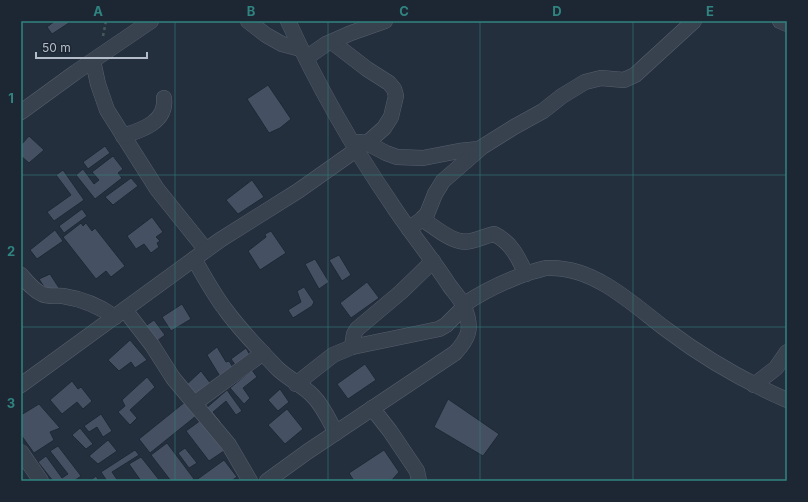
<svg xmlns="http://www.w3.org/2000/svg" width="808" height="502" font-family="Inter,sans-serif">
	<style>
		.building { fill: #455162; stroke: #1f2835 }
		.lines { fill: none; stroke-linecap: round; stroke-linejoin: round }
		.minor-casing { stroke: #565f6c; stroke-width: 16 }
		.path { stroke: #44595c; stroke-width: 2.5; stroke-dasharray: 3 3; stroke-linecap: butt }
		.minor { stroke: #38414e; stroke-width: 15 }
		.grid { fill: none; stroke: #308480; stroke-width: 1; stroke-opacity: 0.55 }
		.neatline { fill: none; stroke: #308480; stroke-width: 1.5 }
		.grid-label { font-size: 13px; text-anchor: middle; font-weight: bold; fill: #308480 }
	</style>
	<rect width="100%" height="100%" fill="#242f3e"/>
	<g class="building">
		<path d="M55 21H72L52 34 47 27Z"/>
		<path d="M268 85 291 119 280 128 269 133 247 99Z"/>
		<path d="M29 136 44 150 29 163 21 156V145Z"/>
		<path d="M105 146 110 153 88 169 83 162Z"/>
		<path d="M113 156 123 169 118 173 122 178 95 199 76 175 83 169 94 184 99 180 92 172Z"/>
		<path d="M63 170 84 200 54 221 47 212 71 195 56 175Z"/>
		<path d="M131 178 138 186 113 205 105 197Z"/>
		<path d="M252 180 264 197 238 214 226 200Z"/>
		<path d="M82 209 87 216 64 233 59 226Z"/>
		<path d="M152 217 163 232 156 237 160 241 157 243 159 247 151 253 144 244 136 249 127 236Z"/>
		<path d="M81 223 83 226 86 223 92 231 95 228 125 266 111 277 106 271 96 279 63 237Z"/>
		<path d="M55 230 63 241 37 259 30 250Z"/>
		<path d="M271 231 286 253 260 270 248 251 266 237 265 234Z"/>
		<path d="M339 255 351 275 342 281 329 260Z"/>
		<path d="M315 259 329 282 319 289 305 264Z"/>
		<path d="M50 274 61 291 50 296 39 279Z"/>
		<path d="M367 282 379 298 351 318 340 303Z"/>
		<path d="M304 287 314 302 312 306 293 318 288 310 301 302 297 291Z"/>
		<path d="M182 304 191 319 171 331 162 317Z"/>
		<path d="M154 320 165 335 149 347 137 332Z"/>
		<path d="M130 340 147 360 135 368 131 362 119 371 108 360Z"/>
		<path d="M217 347 226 362 229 361 234 369 221 378 207 355Z"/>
		<path d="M246 348 250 355 236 366 231 359Z"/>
		<path d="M365 364 376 380 348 399 337 384Z"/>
		<path d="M252 370 257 377 243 388 250 398 244 404 230 388Z"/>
		<path d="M201 371 211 384 196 397 185 386Z"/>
		<path d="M147 377 155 387 130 410 137 418 130 425 118 412 125 406 122 400Z"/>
		<path d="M72 381 78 389 81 387 92 401 83 409 77 402 62 414 50 400Z"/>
		<path d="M280 389 289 402 278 411 268 400Z"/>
		<path d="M227 390 242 411 236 415 226 401 213 412 222 423 217 427 204 410Z"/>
		<path d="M448 399 499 434 483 456 434 427Z"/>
		<path d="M185 402 196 416 150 453 139 439Z"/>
		<path d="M39 404 60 428 50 432 54 440 34 453 21 435V415Z"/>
		<path d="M287 409 303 429 285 444 268 425Z"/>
		<path d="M101 414 112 431 103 437 97 427 89 432 84 426Z"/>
		<path d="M201 420 224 451 209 461 186 431Z"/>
		<path d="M80 428 93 444 86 449 72 435Z"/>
		<path d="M108 440 117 451 98 464 89 456Z"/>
		<path d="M167 443 194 479 191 481H171L151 455Z"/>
		<path d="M58 446 81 476 74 481H53L38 462 46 456 62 478 68 474 50 451Z"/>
		<path d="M185 448 197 463 189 468 178 453Z"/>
		<path d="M135 450 139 455 112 472 118 481H107L101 472Z"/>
		<path d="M384 450 399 472 391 481H354L349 473Z"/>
		<path d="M141 457 160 481H141L129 464Z"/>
		<path d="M224 460 237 477 231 481H195Z"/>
		<path d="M96 476 99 481H90Z"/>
	</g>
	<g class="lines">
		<defs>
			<g id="minor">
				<path d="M248 21 266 35 282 44 301 49"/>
				<path d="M780 21 787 24"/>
				<path d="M332 42 367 69 389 83 394 89 396 96 391 117 384 128 367 143"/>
				<path d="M306 58 326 44 351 33 385 21"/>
				<path d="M93 61 98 84 107 110 157 189 206 250"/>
				<path d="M21 112 76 72 151 21"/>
				<path d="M123 136C142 130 167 122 164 98"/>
				<path d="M359 142 367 143 386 153 397 157 423 158 459 151 479 149"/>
				<path d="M422 219C433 226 448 239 460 241 470 244 484 236 494 234 511 242 518 257 526 274"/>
				<path d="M409 229 422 219 427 214 435 194 443 181 482 147 514 127 543 111 562 96 585 82 601 78 624 80 635 75 694 21"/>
				<path d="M194 259C204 276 213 293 225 309 240 330 259 349 277 368 288 379 303 385 313 396 323 406 329 420 336 433"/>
				<path d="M21 275C27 282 33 290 42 294 48 297 57 295 63 296 83 299 99 306 115 317"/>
				<path d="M463 305C484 291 507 280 531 272 536 271 541 269 546 268 566 267 588 274 606 285 628 298 647 315 667 330 704 358 744 381 787 400"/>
				<path d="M125 310 152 345 173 378 229 445 250 481"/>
				<path d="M352 347 354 334 357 329 401 292 433 261"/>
				<path d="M296 384 333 355 352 347 439 329 446 325 464 307"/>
				<path d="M21 385 220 240 298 191 356 150"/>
				<path d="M754 385 776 368 787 352"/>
				<path d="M195 403 263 353"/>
				<path d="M372 408 390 431 417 471 419 481"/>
				<path d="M21 452 41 481"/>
				<path d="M267 481 307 452 455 353C469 338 473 328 464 307 461 299 454 292 449 285 431 257 409 231 391 203 352 146 317 84 288 21"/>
			</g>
		</defs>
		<use href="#minor" class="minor-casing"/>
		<path class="path" d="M103 36 106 21"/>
		<use href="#minor" class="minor"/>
	</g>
	<path class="grid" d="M175 21V481M328 21V481M480 21V481M633 21V481M21 175H787M21 327H787"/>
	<rect width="808" height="502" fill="none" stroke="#1d2633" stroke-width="44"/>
	<path d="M36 52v6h111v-6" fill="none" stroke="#b4bcc9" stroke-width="2"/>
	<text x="42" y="52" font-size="12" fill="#b4bcc9" stroke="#1d2633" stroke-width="3" paint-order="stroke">50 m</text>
	<rect x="22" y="22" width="764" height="458" class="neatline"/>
	<g class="grid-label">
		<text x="98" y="16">A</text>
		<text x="251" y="16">B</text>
		<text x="404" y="16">C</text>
		<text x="557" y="16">D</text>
		<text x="710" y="16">E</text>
		<text x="11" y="103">1</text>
		<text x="11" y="256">2</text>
		<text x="11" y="408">3</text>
	</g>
</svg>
